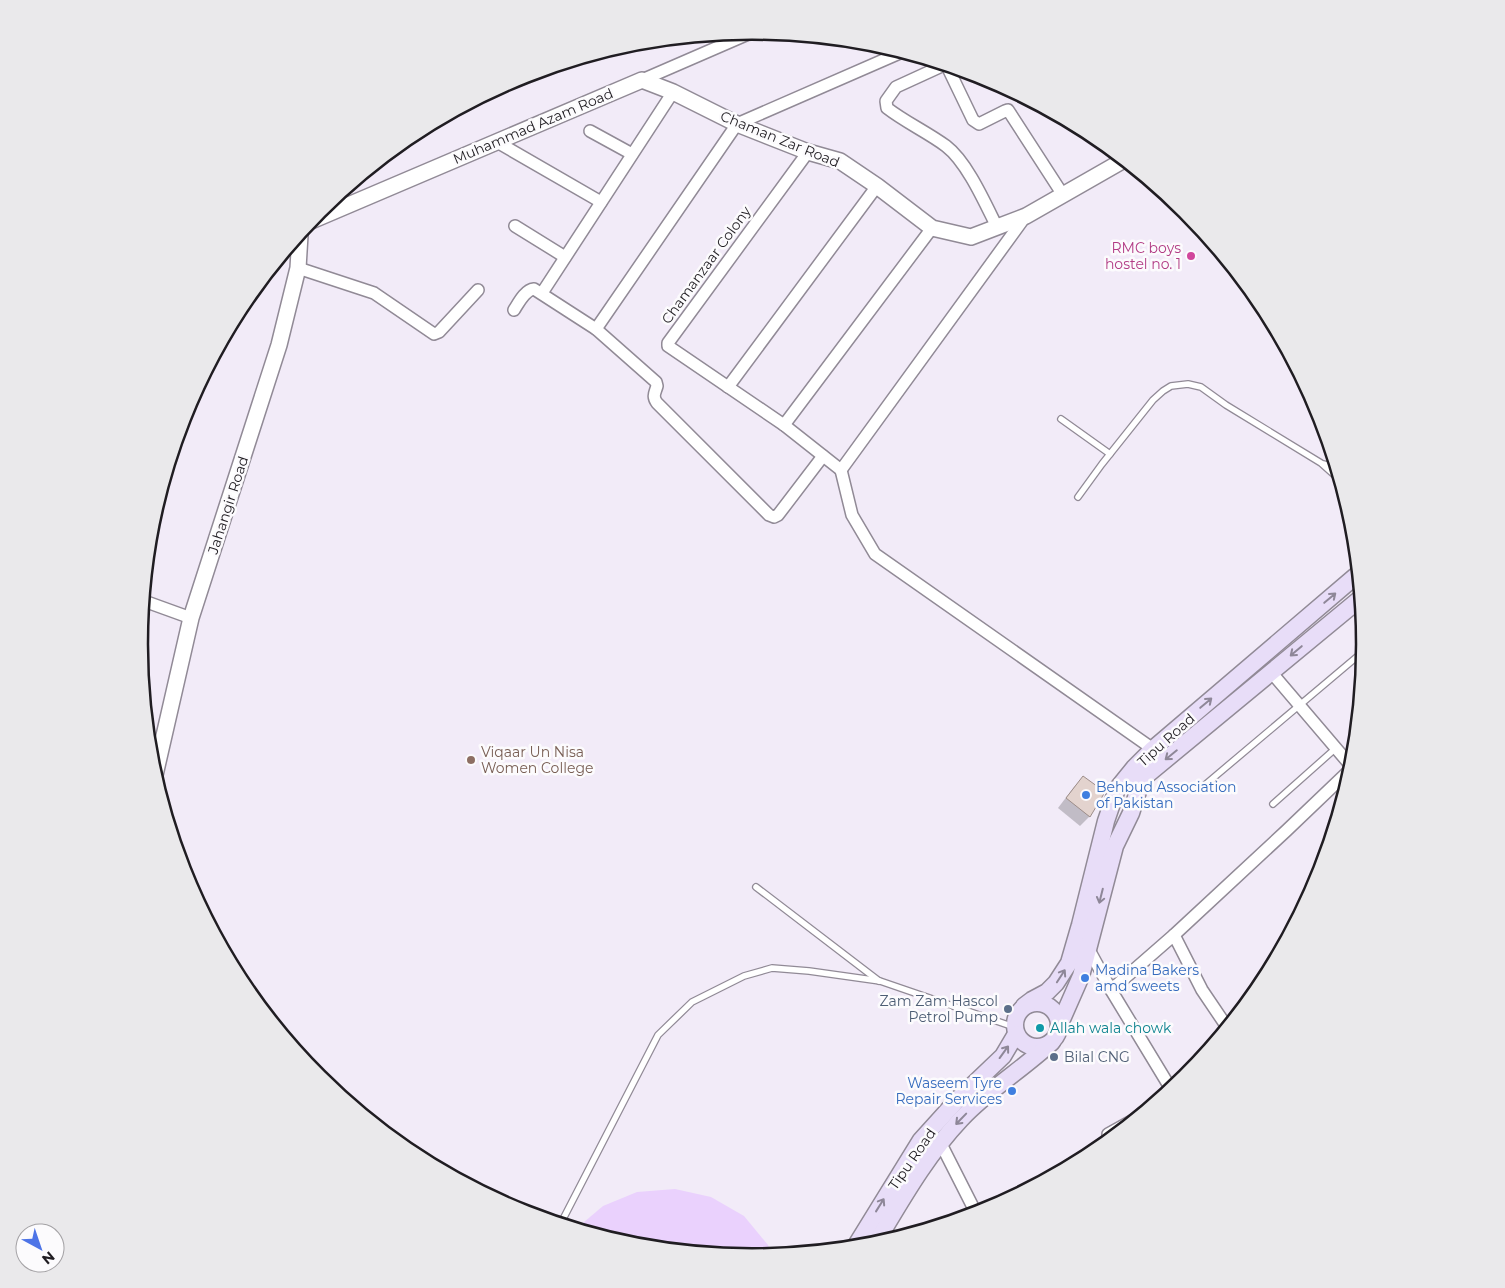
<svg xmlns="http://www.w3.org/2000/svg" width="1505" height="1288" font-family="Montserrat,sans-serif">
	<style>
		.green { fill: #ead1fd }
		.shadow { fill: #0003 }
		.building { fill: #e3d3ce; stroke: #9d8d89 }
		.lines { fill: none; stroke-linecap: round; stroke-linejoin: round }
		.service-casing { stroke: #918a96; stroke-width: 8 }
		.minor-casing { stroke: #918a96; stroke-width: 14 }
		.tertiary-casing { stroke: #918a96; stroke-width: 18 }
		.secondary-casing { stroke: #918a96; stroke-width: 19 }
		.service { stroke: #fff; stroke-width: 5.5 }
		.minor { stroke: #fff; stroke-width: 11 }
		.tertiary { stroke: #fff; stroke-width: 15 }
		.secondary { stroke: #e8ddf8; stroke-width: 16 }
		.oneway { stroke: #8e8798 }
		.hotel-dot { fill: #d1479c; stroke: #fcfbfd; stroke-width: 2 }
		.education-dot { fill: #8d6e63; stroke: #fcfbfd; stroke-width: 2 }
		.shop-dot { fill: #3f7fe0; stroke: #fcfbfd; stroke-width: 2 }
		.service-dot { fill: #5c6f8a; stroke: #fcfbfd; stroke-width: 2 }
		.culture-dot { fill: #0f9aa8; stroke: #fcfbfd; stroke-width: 2 }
		.labels { text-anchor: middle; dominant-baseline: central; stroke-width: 5; stroke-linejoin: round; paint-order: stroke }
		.street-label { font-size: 14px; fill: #201d22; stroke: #fcfbfd }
		.hotel-label { font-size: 14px; fill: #b23c85; stroke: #fcfbfd; text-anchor: end }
		.education-label { font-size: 14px; fill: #785e54; stroke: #fcfbfd; text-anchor: start }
		.shop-label { font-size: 14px; fill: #366cbe; stroke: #fcfbfd; text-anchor: start }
		.service-label { font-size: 14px; fill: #4e5e75; stroke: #fcfbfd; text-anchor: end }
		.culture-label { font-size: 14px; fill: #0d838f; stroke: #fcfbfd; text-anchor: start }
		.rim { fill: none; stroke: #201d22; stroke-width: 2.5 }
	</style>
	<rect width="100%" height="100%" fill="#f2ebf8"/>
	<path class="green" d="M675 1189 711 1197 744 1216 768 1245 772 1255 752 1257 633 1245 577 1228 603 1206 637 1192Z"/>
	<path class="shadow" d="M1083 777 1103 792 1089 817 1080 826 1058 808 1074 787Z"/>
	<path class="building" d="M1083 776 1105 792 1090 817 1066 798Z"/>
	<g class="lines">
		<defs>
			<g id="service">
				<path d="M1061 419 1110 454"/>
				<path d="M1324 464 1336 468"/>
				<path d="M1078 497 1102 464 1153 400 1163 391 1171 386 1188 384 1201 387 1226 405 1321 463 1340 480"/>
				<path d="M1206 784 1365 650"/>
				<path d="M1273 804 1336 748"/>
				<path d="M756 887 879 981"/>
				<path d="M561 1223 658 1035 692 1002 744 976 772 968 809 971 880 981 1014 1027"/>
			</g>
			<g id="minor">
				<path d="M944 65 896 87 886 101 887 108C905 122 927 132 946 146 967 162 985 203 997 227"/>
				<path d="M947 66 973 120 979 124 1005 111 1008 110 1063 195"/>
				<path d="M642 80 755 31"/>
				<path d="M590 131 632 154"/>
				<path d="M497 142 601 202"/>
				<path d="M808 152 668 343V346L784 425 841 470"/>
				<path d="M515 226 565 257"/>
				<path d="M298 268 374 293 434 334 439 332 478 290"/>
				<path d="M542 293 673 92"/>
				<path d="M514 310C519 302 525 290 534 289L596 329 656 382 657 386C655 393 652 396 657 403L769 515 774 517 778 515 823 456"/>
				<path d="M596 329 737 124 902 52"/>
				<path d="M728 387 877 186"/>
				<path d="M784 425 932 228"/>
				<path d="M841 470 852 515 875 554 1153 749"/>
				<path d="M841 470 1025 217"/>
				<path d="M144 601 191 618"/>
				<path d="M1271 672 1352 767"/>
				<path d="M1174 935 1286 831 1353 767"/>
				<path d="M1088 948 1111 990 1171 1089"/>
				<path d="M1111 990 1174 935 1202 990 1227 1027"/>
				<path d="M1108 1134 1135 1119"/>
				<path d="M940 1142 976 1213"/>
			</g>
			<g id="tertiary">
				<path d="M311 221 642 80 673 92 737 124 808 152 840 161 877 186 932 228 971 237 1026 216 1124 160"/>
				<path d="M155 775 191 618 279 345 298 268 300 235"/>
			</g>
			<g id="secondary">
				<circle cx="1037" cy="1025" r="22"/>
				<path d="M1024 1006 1032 1000 1047 992 1056 983 1069 963 1080 925 1106 821 1117 789 1134 768 1153 749 1358 574"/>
				<path d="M1059 1026 1081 976 1115 846 1131 813 1142 779 1361 598"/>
				<path d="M875 1244C901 1201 926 1156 961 1119 988 1090 1023 1069 1052 1042"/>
				<path d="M855 1247 921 1140 959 1098 1003 1056 1016 1034"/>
			</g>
		</defs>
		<use href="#service" class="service-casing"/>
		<use href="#minor" class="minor-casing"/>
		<use href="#tertiary" class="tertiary-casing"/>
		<use href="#secondary" class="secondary-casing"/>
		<use href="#service" class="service"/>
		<use href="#minor" class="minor"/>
		<use href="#tertiary" class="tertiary"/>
		<use href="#secondary" class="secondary"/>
	</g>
	<defs><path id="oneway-shaft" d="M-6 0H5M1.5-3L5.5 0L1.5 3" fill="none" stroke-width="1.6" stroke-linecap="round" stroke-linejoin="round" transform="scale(1.25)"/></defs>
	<g class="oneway">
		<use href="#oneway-shaft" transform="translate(1330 598) rotate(-40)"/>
		<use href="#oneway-shaft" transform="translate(1296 651) rotate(140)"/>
		<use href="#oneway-shaft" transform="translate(1206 703) rotate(-40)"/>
		<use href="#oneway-shaft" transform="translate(1171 755) rotate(141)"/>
		<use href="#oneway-shaft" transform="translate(1101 896) rotate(104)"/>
		<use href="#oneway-shaft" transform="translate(1061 976) rotate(-57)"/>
		<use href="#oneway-shaft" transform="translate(1004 1052) rotate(-54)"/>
		<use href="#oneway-shaft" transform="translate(961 1119) rotate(134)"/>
		<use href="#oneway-shaft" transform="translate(880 1205) rotate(-58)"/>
	</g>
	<circle class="hotel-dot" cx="1191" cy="256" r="5"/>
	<circle class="education-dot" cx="471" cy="760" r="5"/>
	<g class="shop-dot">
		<circle cx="1086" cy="795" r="5"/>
		<circle cx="1085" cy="978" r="5"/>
		<circle cx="1012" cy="1091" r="5"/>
	</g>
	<g class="service-dot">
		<circle cx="1008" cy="1009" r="5"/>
		<circle cx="1054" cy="1057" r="5"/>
	</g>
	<circle class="culture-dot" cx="1040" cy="1028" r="5"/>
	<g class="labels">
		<g class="street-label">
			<text transform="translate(533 126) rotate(-23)">Muhammad Azam Road</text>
			<text transform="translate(780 139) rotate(22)">Chaman Zar Road</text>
			<text transform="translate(706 265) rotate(-54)">Chamanzaar Colony</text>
			<text transform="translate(228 505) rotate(-72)">Jahangir Road</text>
			<text transform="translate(1166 740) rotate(-42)">Tipu Road</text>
			<text transform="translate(912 1159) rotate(-55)">Tipu Road</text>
		</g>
		<g class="hotel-label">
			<text x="1181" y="248">RMC boys<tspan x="1181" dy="16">hostel no. 1</tspan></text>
		</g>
		<g class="education-label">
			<text x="481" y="752">Viqaar Un Nisa<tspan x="481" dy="16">Women College</tspan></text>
		</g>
		<g class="shop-label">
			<text x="1096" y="787">Behbud Association<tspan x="1096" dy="16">of Pakistan</tspan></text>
			<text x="1095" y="970">Madina Bakers<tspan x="1095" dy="16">amd sweets</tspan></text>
			<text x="1002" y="1083" text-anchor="end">Waseem Tyre<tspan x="1002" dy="16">Repair Services</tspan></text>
		</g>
		<g class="service-label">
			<text x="998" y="1001">Zam Zam Hascol<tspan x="998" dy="16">Petrol Pump</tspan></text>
			<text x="1064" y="1057" text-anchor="start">Bilal CNG</text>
		</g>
		<g class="culture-label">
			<text x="1050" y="1028">Allah wala chowk</text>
		</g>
	</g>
	<path d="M0 0H1505V1288H0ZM148 644a604 604 0 1 1 1208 0a604 604 0 1 1-1208 0Z" fill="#eae9eb" fill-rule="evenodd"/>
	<path class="rim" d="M148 644a604 604 0 1 1 1208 0a604 604 0 1 1-1208 0Z"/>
	<g transform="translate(40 1248) rotate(140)"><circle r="24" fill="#fcfbfd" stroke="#a4a2a5"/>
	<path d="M0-4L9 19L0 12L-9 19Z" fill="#4d74e7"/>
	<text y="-8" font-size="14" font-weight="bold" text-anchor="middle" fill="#201d22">N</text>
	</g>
</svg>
